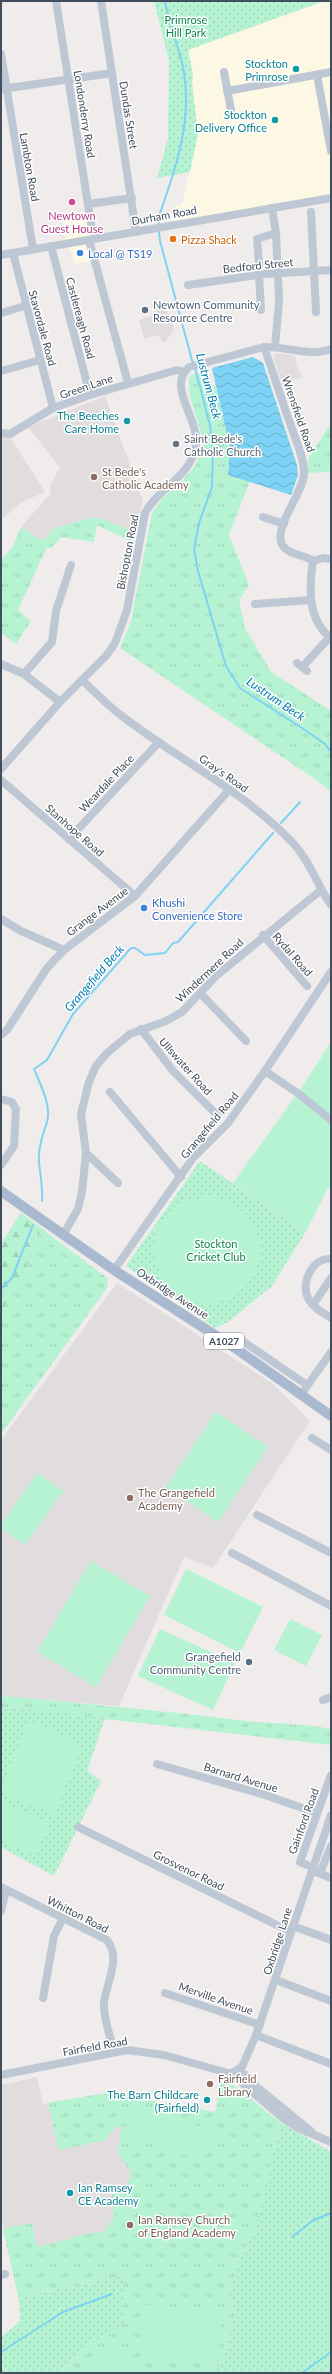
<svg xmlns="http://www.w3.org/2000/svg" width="332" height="2374" font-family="Lato,sans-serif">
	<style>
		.commercial { fill: #fdf8e3 }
		.education { fill: #e1ddde }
		.grass { fill: url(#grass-tufts) }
		.forest { fill: url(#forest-firs) }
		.park { fill: url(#park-dots) }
		.garden { fill: #b5f3d2 }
		.water { fill: url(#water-waves) }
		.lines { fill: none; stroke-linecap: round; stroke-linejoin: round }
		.stream { stroke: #7ed2f4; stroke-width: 2 }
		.minor { stroke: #bec8d4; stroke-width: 8 }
		.major { stroke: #a9b9cf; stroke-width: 10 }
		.culture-dot { fill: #0f9aa8; stroke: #fff; stroke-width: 1.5 }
		.hotel-dot { fill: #d1479c; stroke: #fff; stroke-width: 1.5 }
		.food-dot { fill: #e8710a; stroke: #fff; stroke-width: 1.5 }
		.shop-dot { fill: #3f7fe0; stroke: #fff; stroke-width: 1.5 }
		.service-dot { fill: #5c6f8a; stroke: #fff; stroke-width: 1.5 }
		.worship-dot { fill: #6b7280; stroke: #fff; stroke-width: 1.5 }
		.education-dot { fill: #8d6e63; stroke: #fff; stroke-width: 1.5 }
		.labels { text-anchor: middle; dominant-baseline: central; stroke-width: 3; stroke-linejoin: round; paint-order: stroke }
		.shield { fill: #fff; stroke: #7b838d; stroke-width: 1 }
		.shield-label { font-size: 10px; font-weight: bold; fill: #434e5c }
		.park-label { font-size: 11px; fill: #0e8352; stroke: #fff }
		.culture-label { font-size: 11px; fill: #0d838f; stroke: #fff; text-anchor: end }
		.street-label { font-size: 11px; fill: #434e5c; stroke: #fff }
		.hotel-label { font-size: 11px; fill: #b23c85; stroke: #fff }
		.food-label { font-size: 11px; fill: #c56008; stroke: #fff; text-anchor: start }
		.shop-label { font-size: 11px; fill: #366cbe; stroke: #fff; text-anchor: start }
		.service-label { font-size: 11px; fill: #4e5e75; stroke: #fff; text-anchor: start }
		.worship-label { font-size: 11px; fill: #5b616d; stroke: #fff; text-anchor: start }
		.education-label { font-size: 11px; fill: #785e54; stroke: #fff; text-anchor: start }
		.water-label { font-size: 12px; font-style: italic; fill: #007eb2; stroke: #fff }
	</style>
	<defs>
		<pattern id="grass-tufts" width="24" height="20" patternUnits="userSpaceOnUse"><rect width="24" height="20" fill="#b5f3d2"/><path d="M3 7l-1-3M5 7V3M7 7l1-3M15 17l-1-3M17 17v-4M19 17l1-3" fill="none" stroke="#9dd2b7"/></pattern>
		<pattern id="forest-firs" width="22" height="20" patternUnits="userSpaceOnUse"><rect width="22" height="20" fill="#b5f3d2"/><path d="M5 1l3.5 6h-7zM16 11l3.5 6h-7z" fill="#9dd2b7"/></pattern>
		<pattern id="park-dots" width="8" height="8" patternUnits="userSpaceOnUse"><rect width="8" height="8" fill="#b5f3d2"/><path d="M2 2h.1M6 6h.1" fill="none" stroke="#9dd2b7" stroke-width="1.8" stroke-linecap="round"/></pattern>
		<pattern id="water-waves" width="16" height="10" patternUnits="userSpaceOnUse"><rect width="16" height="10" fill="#7ed2f4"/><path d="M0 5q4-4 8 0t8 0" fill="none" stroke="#69adc9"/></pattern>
	</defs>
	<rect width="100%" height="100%" fill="#f0ecec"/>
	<g class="commercial">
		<path d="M324 1H331V201L172 227V208L182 204 198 134 192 82 193 74 187 50Z"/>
		<path d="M89 211 90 234 97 260 75 264 65 238 62 215Z"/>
	</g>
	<g class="education">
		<path d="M152 304 158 305 159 308 164 307 173 321 174 330 166 341 162 342 160 335 144 339 139 320 155 315Z"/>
		<path d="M279 353 295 356 297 367 303 377 282 384 274 360 275 355Z"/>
		<path d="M105 396 143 501 134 532 100 518 55 528 42 541 21 527 51 493 50 485 60 468 28 427Z"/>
		<path d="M1 436 6 438 10 437 45 492 22 502 1 520Z"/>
		<path d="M117 1283 272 1383 310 1421 213 1568 184 1557 119 1706 1 1696V1440Z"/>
		<path d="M37 2077 43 2104 106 2093 215 2112 221 2082 227 2080 256 2229 232 2289 235 2313 223 2361 217 2367 55 2373 84 2348 123 2275 19 2299 1 2218V2085Z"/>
	</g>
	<g class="grass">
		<path d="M204 370 212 385 216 386 230 448 228 475 250 481 229 535 249 585 239 600 245 628 271 672 331 711V792L315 779 120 648 131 621 152 514C164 489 194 479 201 452 207 426 184 401 190 376Z"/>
		<path d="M329 426 331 428V472L308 473V459Z"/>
		<path d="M90 518H100L134 532 132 542 97 525 94 542 62 537 50 549 47 547 18 610 31 621 16 644 1 633V560L13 546 21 527 42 541 55 528Z"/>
		<path d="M21 1213 108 1279 107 1288 1 1434V1244Z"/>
		<path d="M1 1696C83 1703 165 1711 246 1721 274 1724 304 1723 331 1729V1745L1 1707Z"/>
		<path d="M227 2080 281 2123 259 2220 255 2231 240 2256 232 2289 235 2313 223 2361 217 2367 215 2373H55L84 2348 123 2275 19 2299 3 2229 32 2223 37 2247 74 2238V2236L104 2232 114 2217 112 2195 129 2181 131 2172 118 2154 121 2127 116 2126 106 2140 59 2150 48 2103 106 2093 215 2112 221 2082Z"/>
	</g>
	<path class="forest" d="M21 1213 108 1279 104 1284 36 1232C29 1260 21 1289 1 1310V1244Z"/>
	<g class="park">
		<path d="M154 1H324L188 50 193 74 192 82 198 134 190 172 157 178 168 138 169 60Z"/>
		<path d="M200 1161 305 1233 272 1286 228 1322 215 1328 126 1266Z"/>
		<path d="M1 1707 105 1718 87 1771 101 1781 54 1876 1 1847Z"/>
		<path d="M281 2123 331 2152V2373H215L217 2367 223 2361 235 2313 232 2289 240 2256 256 2229Z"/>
		<path d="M123 2275 125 2322 84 2348 55 2373H1V2338L20 2321 19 2299Z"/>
	</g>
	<g class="garden">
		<path d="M331 1042V1187L328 1188 305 1233 233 1183 302 1087Z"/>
		<circle cx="207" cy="1250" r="53"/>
		<path d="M216 1412 268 1447 218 1522 166 1487Z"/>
		<path d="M37 1473 63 1491 25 1545 1 1528V1525Z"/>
		<path d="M91 1561 150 1596 96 1687 37 1652Z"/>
		<path d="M186 1569 263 1607 240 1653 164 1615Z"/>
		<path d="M290 1619 322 1635 306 1666 274 1650Z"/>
		<path d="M160 1629 235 1663 213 1710 138 1676Z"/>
		<path d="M29 1721 83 1744 54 1815 1 1793V1788Z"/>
		<path d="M1 1800 50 1823 35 1856 1 1840Z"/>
		<path d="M133 2102 213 2131 203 2162 122 2133Z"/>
		<path d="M146 2305 222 2311 219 2362 143 2358Z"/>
		<path d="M103 2347 142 2373H85Z"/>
	</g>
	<path class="water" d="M253 357 263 363 297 465 298 475 291 495 228 475 230 448 212 368Z"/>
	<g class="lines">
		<g class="stream">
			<path d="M159 224 158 219C175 171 192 124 184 72 180 49 169 25 165 1"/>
			<path d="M159 231 160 241 193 364"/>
			<path d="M195 368 210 425 213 453 212 487 199 523 194 549 198 571 226 666 240 688 308 732 325 744 331 752"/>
			<path d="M281 823 300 802"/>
			<path d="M42 1201C43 1188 40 1175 39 1161 38 1148 43 1134 47 1122 52 1106 40 1084 34 1069L47 1060 73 1014 131 948H135L145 955 165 953 173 943 178 942 273 833"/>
			<path d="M1 1289 12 1278 33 1225"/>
			<path d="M292 2237 312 2221 331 2213"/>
			<path d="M1 2352 63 2312 112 2294"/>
			<path d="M302 2373 331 2352"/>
		</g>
		<g class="minor">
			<path d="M56 1 92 230"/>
			<path d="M101 1 136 232"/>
			<path d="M1 54 33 249"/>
			<path d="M224 72 231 110"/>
			<path d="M317 75 331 151"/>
			<path d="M2 89 112 73"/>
			<path d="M227 91 331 72"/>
			<path d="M88 204 132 198"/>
			<path d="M272 208 276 233 279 298"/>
			<path d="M311 212 316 312"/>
			<path d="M89 240 128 383"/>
			<path d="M51 246 90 395"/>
			<path d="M13 253 53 408"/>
			<path d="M1 255 331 198"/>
			<path d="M259 264 257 239 276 233"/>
			<path d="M259 275 261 310"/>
			<path d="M188 285 265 274 331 270"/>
			<path d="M1 313 25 306"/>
			<path d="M264 347C273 372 281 398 290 423 295 439 304 456 304 473 303 494 276 523 281 542 285 555 304 554 313 561"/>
			<path d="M275 347 279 302"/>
			<path d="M1 371 40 360"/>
			<path d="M1 433 10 434 53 408 90 395 177 370 184 372"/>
			<path d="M263 517 284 524"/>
			<path d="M313 561C309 588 307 620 331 638"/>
			<path d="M313 561 323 558 331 559"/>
			<path d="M255 604 311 600"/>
			<path d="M297 663 307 671"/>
			<path d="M1 664 24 674 60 702"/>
			<path d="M302 667 330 637"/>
			<path d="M24 674 52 642 56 611 71 565"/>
			<path d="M82 680C94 691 105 703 118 713 175 758 243 790 293 843 310 861 317 885 331 905"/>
			<path d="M1 769 60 702 106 656 115 643 127 610 145 513C158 488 192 476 196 445 200 420 166 387 189 367L264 347C286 346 310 357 331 349"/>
			<path d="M1 780 135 896"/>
			<path d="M69 839 159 742"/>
			<path d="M1 919 21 931 64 950"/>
			<path d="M263 935 307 986"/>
			<path d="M200 993 246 1041"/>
			<path d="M141 1029 173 1071 218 1116"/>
			<path d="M1 1035 7 1030 47 968 64 950 135 896 229 790"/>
			<path d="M265 1071 299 1094 331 1120"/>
			<path d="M110 1092 181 1177"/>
			<path d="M1 1099 12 1102 16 1109 14 1146 1 1165"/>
			<path d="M86 1153 118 1183"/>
			<path d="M63 1235 78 1209 82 1192 86 1153 81 1114 89 1082 96 1066 106 1054 130 1034 166 1021 182 1012 216 976 321 890"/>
			<path d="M331 1259C313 1257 300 1283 308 1298 312 1307 323 1313 331 1318"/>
			<path d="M114 1270 193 1158 228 1123 265 1071 331 972"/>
			<path d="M313 1305 331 1278"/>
			<path d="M241 1340 307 1385"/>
			<path d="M305 1389 331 1352"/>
			<path d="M312 1438 331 1450"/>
			<path d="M257 1515 331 1553"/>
			<path d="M232 1553 331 1606"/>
			<path d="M323 1700 331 1697"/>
			<path d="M157 1764 265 1795 317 1813"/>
			<path d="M78 1827 291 1932"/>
			<path d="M312 1867 300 1862 331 1775"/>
			<path d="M316 1872 331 1878"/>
			<path d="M320 1873 331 1846"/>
			<path d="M1 1887 107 1940C122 1959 106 1982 104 2003 103 2018 111 2038 114 2052"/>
			<path d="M1 1911 6 1890"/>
			<path d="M293 1926 331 1940"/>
			<path d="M276 1980 331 2001"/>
			<path d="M165 1993 260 2025"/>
			<path d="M43 1998 54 1936 63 1918"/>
			<path d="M256 2035 331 2064"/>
			<path d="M238 2071V2079L245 2086 284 2119 300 2129 331 2142"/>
			<path d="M238 2071 246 2075 257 2087 311 2131"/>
			<path d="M1 2075 127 2050 164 2055 228 2073H232L242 2067 256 2035 331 1815"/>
			<path d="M1 2275 5 2274"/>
		</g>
		<path class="major" d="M1 1191 114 1270 235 1348 331 1416"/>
	</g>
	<g class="culture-dot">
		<circle cx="296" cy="69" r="4"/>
		<circle cx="275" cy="120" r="4"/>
		<circle cx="127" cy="421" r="4"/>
		<circle cx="207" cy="2100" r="4"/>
		<circle cx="70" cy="2193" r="4"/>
	</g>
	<circle class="hotel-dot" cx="72" cy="202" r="4"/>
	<circle class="food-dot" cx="173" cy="239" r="4"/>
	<g class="shop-dot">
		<circle cx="80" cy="253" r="4"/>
		<circle cx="144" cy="908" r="4"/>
	</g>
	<g class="service-dot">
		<circle cx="145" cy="310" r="4"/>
		<circle cx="249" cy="1662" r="4"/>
	</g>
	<circle class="worship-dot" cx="176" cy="444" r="4"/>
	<g class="education-dot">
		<circle cx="94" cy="477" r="4"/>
		<circle cx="130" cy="1498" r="4"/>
		<circle cx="210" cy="2084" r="4"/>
		<circle cx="130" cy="2225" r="4"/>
	</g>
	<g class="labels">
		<rect class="shield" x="204" y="1333" width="40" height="16" rx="3"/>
		<g class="shield-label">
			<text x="224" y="1341">A1027</text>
		</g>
		<g class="park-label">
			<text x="186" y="19">Primrose<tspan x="186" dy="13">Hill Park</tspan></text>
			<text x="216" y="1243">Stockton<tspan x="216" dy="13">Cricket Club</tspan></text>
		</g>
		<g class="culture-label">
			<text x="288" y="63">Stockton<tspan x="288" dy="13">Primrose</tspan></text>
			<text x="267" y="114">Stockton<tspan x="267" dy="13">Delivery Office</tspan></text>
			<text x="119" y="415">The Beeches<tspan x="119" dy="13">Care Home</tspan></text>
			<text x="199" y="2094">The Barn Childcare<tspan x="199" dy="13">(Fairfield)</tspan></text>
			<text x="78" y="2187" text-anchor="start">Ian Ramsey<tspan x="78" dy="13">CE Academy</tspan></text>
		</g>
		<g class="street-label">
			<text transform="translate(85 114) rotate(81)">Londonderry Road</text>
			<text transform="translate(129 115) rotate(81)">Dundas Street</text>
			<text transform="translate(30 167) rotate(80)">Lambton Road</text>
			<text transform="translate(164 215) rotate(-10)">Durham Road</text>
			<text transform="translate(258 265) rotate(-6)">Bedford Street</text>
			<text transform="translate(81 318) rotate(75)">Castlereagh Road</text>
			<text transform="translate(43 328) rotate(75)">Stavordale Road</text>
			<text transform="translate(86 386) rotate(-19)">Green Lane</text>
			<text transform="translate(299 414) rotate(71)">Wrensfield Road</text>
			<text transform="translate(127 552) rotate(-79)">Bishopton Road</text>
			<text transform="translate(224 773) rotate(35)">Gray's Road</text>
			<text transform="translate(106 783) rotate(-47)">Weardale Place</text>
			<text transform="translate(75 830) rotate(41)">Stanhope Road</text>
			<text transform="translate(97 911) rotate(-37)">Grange Avenue</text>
			<text transform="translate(293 954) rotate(49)">Rydal Road</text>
			<text transform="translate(209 970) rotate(-43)">Windermere Road</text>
			<text transform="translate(186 1066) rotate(48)">Ullswater Road</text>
			<text transform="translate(209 1125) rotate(-50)">Grangefield Road</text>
			<text transform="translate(173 1293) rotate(33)">Oxbridge Avenue</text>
			<text transform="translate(241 1777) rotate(17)">Barnard Avenue</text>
			<text transform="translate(303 1821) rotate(-70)">Gainford Road</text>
			<text transform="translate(189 1870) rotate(26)">Grosvenor Road</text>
			<text transform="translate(78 1914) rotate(27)">Whitton Road</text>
			<text transform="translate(277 1941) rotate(-72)">Oxbridge Lane</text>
			<text transform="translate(216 1998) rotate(19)">Merville Avenue</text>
			<text transform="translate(95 2046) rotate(-10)">Fairfield Road</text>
		</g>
		<g class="hotel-label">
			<text x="72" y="215">Newtown<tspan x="72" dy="13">Guest House</tspan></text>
		</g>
		<g class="food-label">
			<text x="181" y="239">Pizza Shack</text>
		</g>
		<g class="shop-label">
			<text x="88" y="253">Local @ TS19</text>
			<text x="152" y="902">Khushi<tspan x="152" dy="13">Convenience Store</tspan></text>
		</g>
		<g class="service-label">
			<text x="153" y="304">Newtown Community<tspan x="153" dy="13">Resource Centre</tspan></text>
			<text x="241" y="1656" text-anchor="end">Grangefield<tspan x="241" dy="13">Community Centre</tspan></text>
		</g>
		<g class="worship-label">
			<text x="184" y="438">Saint Bede's<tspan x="184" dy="13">Catholic Church</tspan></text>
		</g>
		<g class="education-label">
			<text x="102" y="471">St Bede's<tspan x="102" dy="13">Catholic Academy</tspan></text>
			<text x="138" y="1492">The Grangefield<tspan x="138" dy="13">Academy</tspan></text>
			<text x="218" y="2078">Fairfield<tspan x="218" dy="13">Library</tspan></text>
			<text x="138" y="2219">Ian Ramsey Church<tspan x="138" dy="13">of England Academy</tspan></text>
		</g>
		<g class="water-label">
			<text transform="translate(209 386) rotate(75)">Lustrum Beck</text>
			<text transform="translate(276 699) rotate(34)">Lustrum Beck</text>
			<text transform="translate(94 978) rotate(-49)">Grangefield Beck</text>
		</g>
	</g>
	<rect width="332" height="2374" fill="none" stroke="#434e5c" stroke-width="4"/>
</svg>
